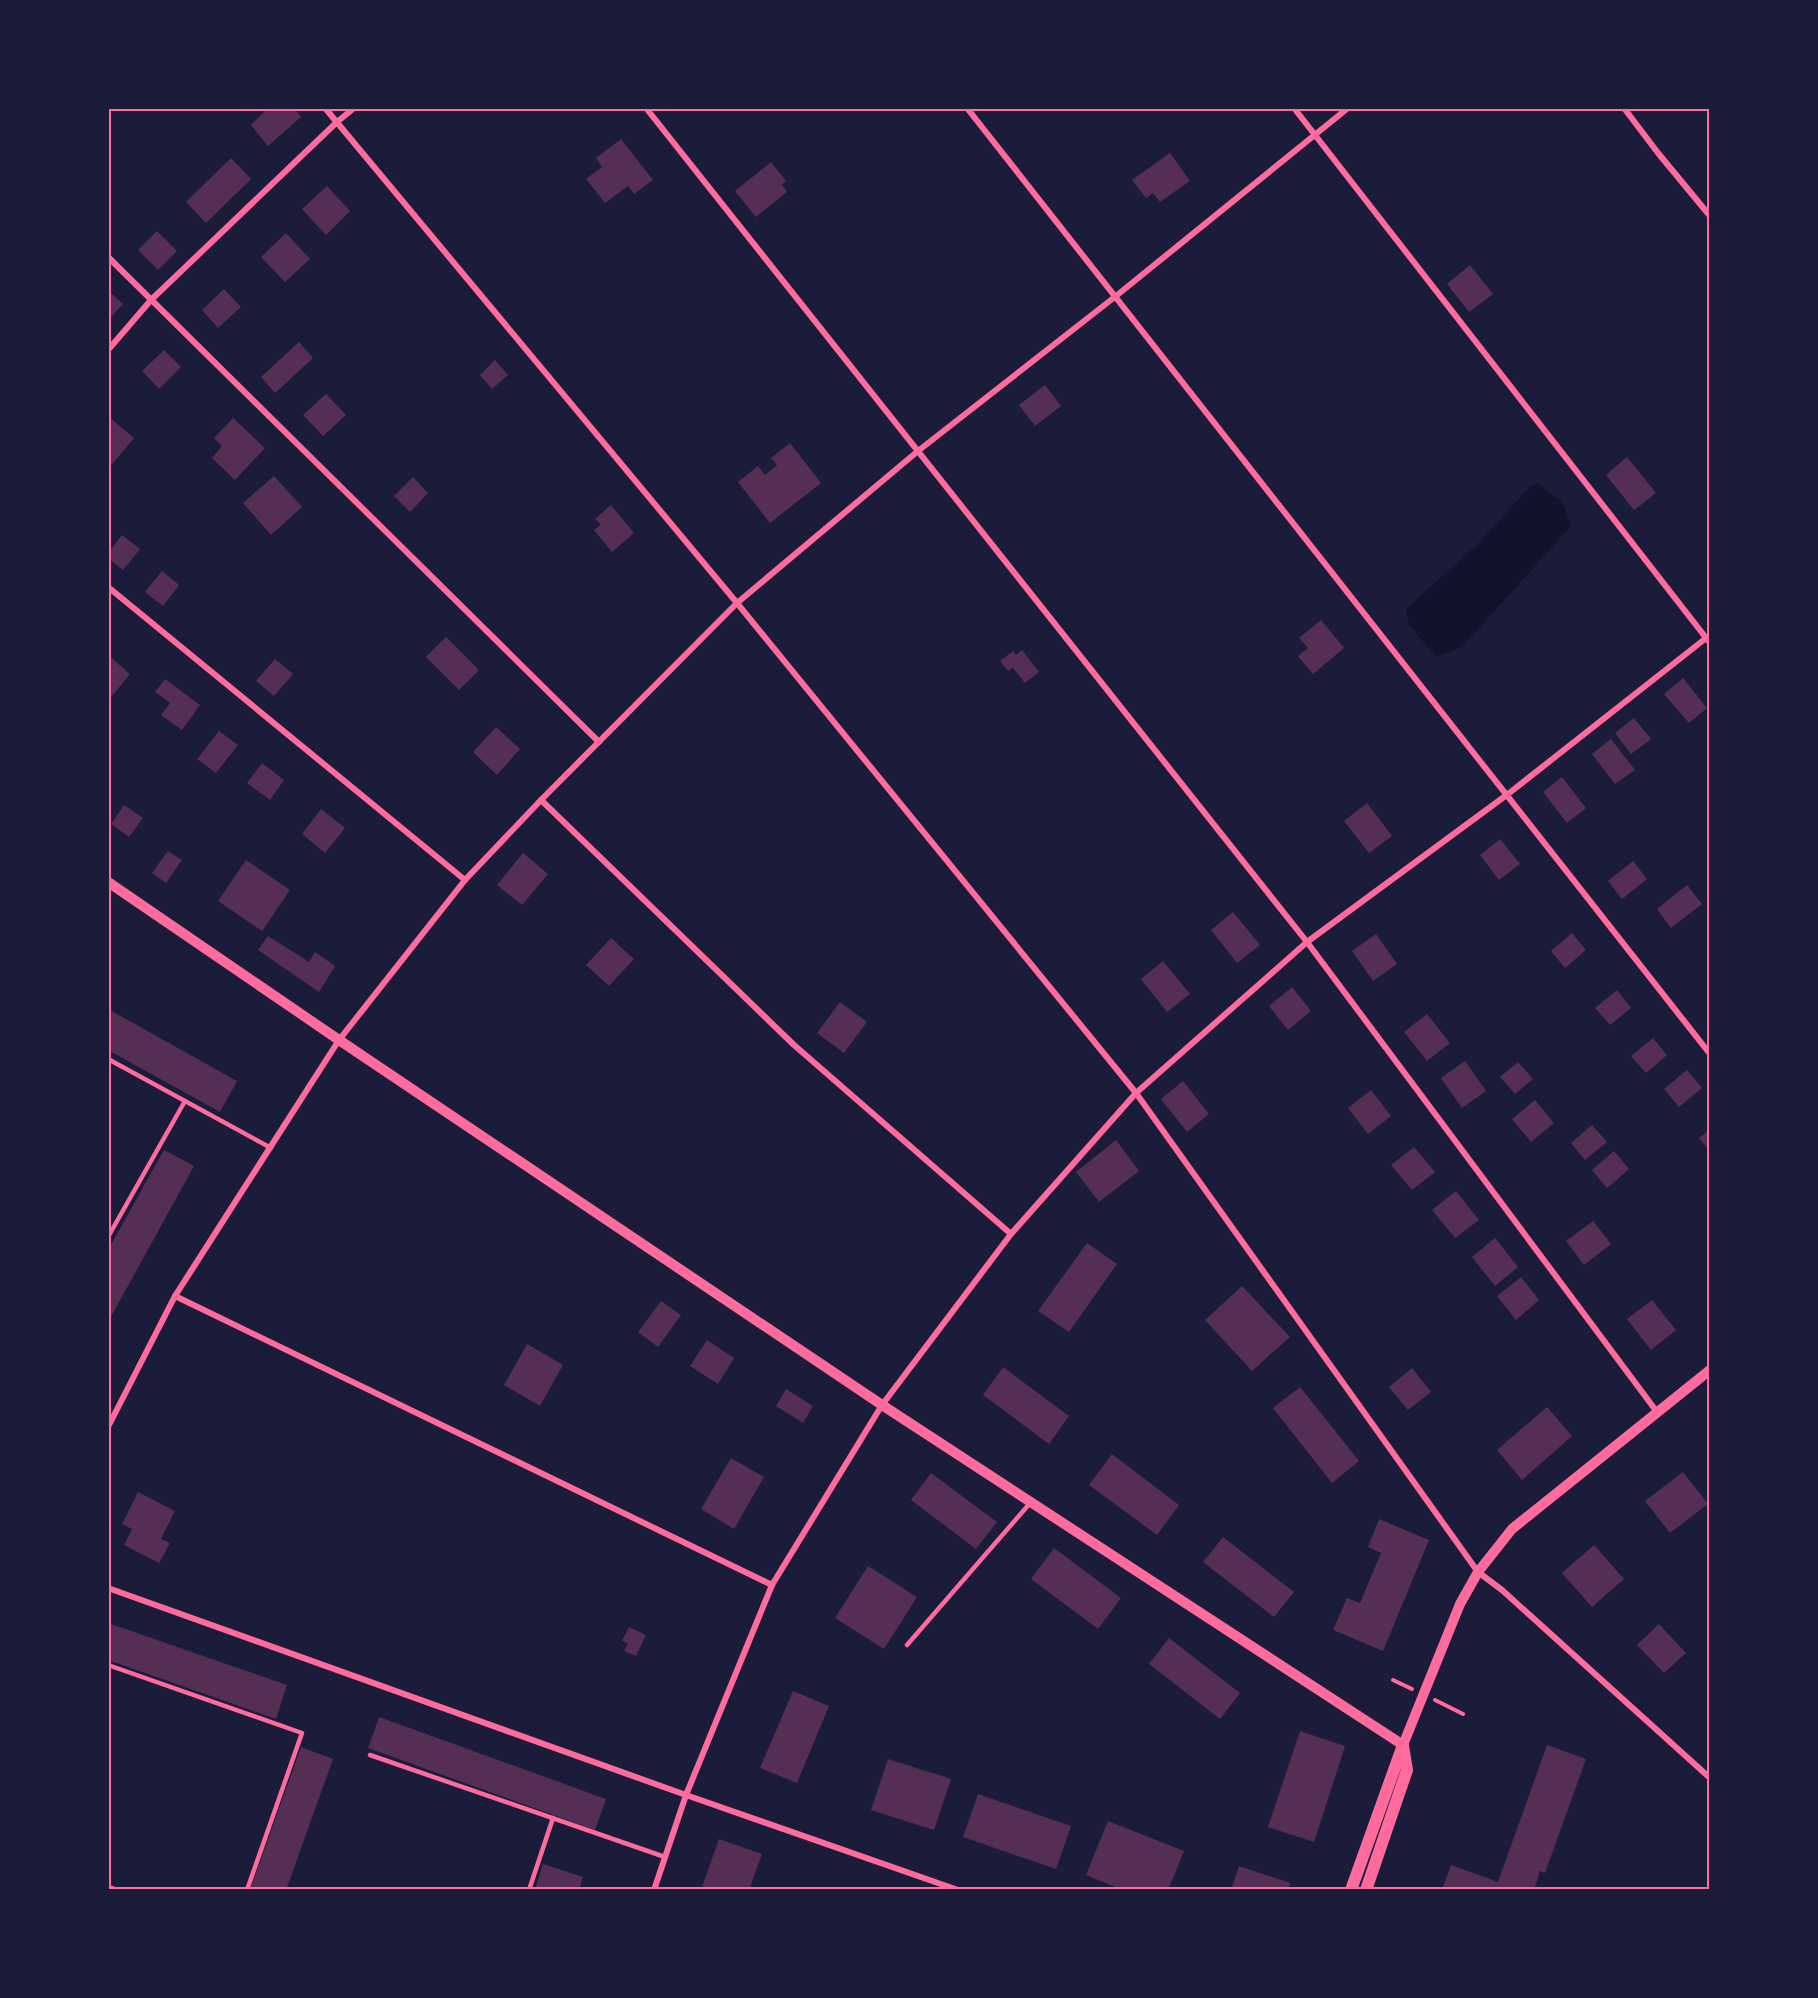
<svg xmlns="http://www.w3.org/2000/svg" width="1818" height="1998" font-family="Rubik,sans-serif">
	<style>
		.water { fill: #12122b }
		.building { fill: #542f53 }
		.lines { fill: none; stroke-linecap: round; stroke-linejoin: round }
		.path { stroke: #ff6b9d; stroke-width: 4 }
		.service { stroke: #ff6b9d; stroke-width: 4.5 }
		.minor { stroke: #ff6b9d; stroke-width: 6 }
		.tertiary { stroke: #ff6b9d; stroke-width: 10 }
		.secondary { stroke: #ff6b9d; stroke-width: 12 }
		.neatline { fill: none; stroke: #ff6b9d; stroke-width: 2 }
	</style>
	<rect width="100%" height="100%" fill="#1b1b3a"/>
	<path class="water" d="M1537 483 1563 503 1571 526 1462 647 1436 657 1409 625 1406 609 1476 546 1527 490Z"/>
	<g class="building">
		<path d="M268 108H294L301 117 268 146 251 125Z"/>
		<path d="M621 139 653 180 634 194 628 186 605 203 586 179 602 167 596 158Z"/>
		<path d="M1170 153 1190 181 1160 202 1153 193 1146 198 1132 180Z"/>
		<path d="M231 158 251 179 206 223 186 202Z"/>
		<path d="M771 162 786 181 782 185 787 192 756 217 735 191Z"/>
		<path d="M327 186 350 211 326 235 302 209Z"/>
		<path d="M157 231 177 251 158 270 138 250Z"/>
		<path d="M286 233 310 259 285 282 261 257Z"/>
		<path d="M1470 265 1493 294 1469 312 1447 284Z"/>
		<path d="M224 289 241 307 218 328 202 310Z"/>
		<path d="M108 290 123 304 108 320Z"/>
		<path d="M299 342 313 358 275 393 261 377Z"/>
		<path d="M164 350 181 367 159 389 142 371Z"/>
		<path d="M495 360 508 375 492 389 480 375Z"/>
		<path d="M1045 385 1061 406 1035 426 1019 405Z"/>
		<path d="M326 394 346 415 323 436 303 415Z"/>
		<path d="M108 416 134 438 108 469Z"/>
		<path d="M233 418 265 448 235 480 212 458 222 446 214 438Z"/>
		<path d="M790 443 821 483 770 523 738 482 758 466 765 475 777 465 771 458Z"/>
		<path d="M1627 457 1656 493 1634 510 1606 475Z"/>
		<path d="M274 476 302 507 271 535 243 503Z"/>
		<path d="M413 477 428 493 410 512 394 496Z"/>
		<path d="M611 505 634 533 612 552 594 530 601 525 595 519Z"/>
		<path d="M122 535 140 549 123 570 108 558V553Z"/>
		<path d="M162 571 179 585 163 606 145 592Z"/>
		<path d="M1321 620 1344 648 1313 674 1298 656 1308 648 1299 638Z"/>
		<path d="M446 637 479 670 459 690 426 657Z"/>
		<path d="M1022 650 1039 672 1025 683 1013 668 1008 671 1000 661 1013 651 1016 655Z"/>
		<path d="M108 655 130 674 108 701Z"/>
		<path d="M275 659 293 674 274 696 256 681Z"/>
		<path d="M1683 678 1707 708 1689 723 1664 694Z"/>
		<path d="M165 679 200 705 182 730 161 715 170 703 155 692Z"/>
		<path d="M1634 718 1651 739 1631 754 1615 733Z"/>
		<path d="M496 727 520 749 497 775 473 752Z"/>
		<path d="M219 731 238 745 216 773 197 759Z"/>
		<path d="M1611 739 1635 770 1615 784 1592 754Z"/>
		<path d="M262 763 284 780 270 800 247 783Z"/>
		<path d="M1562 777 1586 808 1567 823 1543 792Z"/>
		<path d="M1367 803 1392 836 1369 853 1344 821Z"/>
		<path d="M124 805 143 818 129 837 111 824Z"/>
		<path d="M321 809 345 828 325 853 302 834Z"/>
		<path d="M1500 839 1520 864 1499 880 1480 855Z"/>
		<path d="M168 851 182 860 166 883 152 873Z"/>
		<path d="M523 853 548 874 522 905 497 885Z"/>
		<path d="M246 860 290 890 262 931 218 901Z"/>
		<path d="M1633 861 1647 879 1622 899 1608 881Z"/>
		<path d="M1687 885 1702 904 1671 928 1657 909Z"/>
		<path d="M1233 912 1260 945 1237 963 1211 930Z"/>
		<path d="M1572 933 1586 950 1565 968 1551 951Z"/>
		<path d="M1376 934 1397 964 1373 981 1352 951Z"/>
		<path d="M268 936 309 962 315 952 335 966 319 992 258 950Z"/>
		<path d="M611 938 634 959 609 986 586 965Z"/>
		<path d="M1163 961 1190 994 1167 1012 1141 979Z"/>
		<path d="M1292 987 1311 1011 1288 1030 1269 1006Z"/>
		<path d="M1617 990 1631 1008 1610 1025 1595 1008Z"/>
		<path d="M840 1002 867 1022 844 1053 817 1033Z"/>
		<path d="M108 1009 237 1081 220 1112 108 1050Z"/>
		<path d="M1427 1014 1450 1043 1427 1061 1404 1032Z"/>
		<path d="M1653 1038 1667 1055 1646 1073 1631 1056Z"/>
		<path d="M1465 1061 1486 1091 1462 1108 1441 1078Z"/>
		<path d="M1518 1062 1533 1079 1515 1094 1500 1077Z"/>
		<path d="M1687 1070 1702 1088 1679 1107 1664 1089Z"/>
		<path d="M1183 1081 1209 1114 1187 1132 1161 1099Z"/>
		<path d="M1371 1090 1391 1116 1368 1134 1348 1108Z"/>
		<path d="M1535 1100 1554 1123 1531 1142 1512 1119Z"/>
		<path d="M1592 1125 1607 1142 1585 1160 1571 1143Z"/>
		<path d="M1710 1129V1151L1699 1138Z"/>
		<path d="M1116 1140 1139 1171 1099 1202 1076 1172Z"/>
		<path d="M1414 1147 1435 1172 1412 1190 1391 1165Z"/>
		<path d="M164 1150 194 1166 108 1322V1250Z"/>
		<path d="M1614 1151 1629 1169 1607 1188 1592 1170Z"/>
		<path d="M1456 1191 1479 1220 1455 1238 1432 1210Z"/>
		<path d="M1593 1221 1611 1244 1584 1265 1566 1241Z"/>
		<path d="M1495 1238 1518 1267 1495 1286 1472 1257Z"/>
		<path d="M1087 1243 1117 1264 1069 1332 1038 1311Z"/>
		<path d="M1521 1277 1539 1300 1516 1320 1497 1296Z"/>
		<path d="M1242 1286 1290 1337 1252 1371 1205 1320Z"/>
		<path d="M1652 1300 1676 1330 1651 1350 1627 1319Z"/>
		<path d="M661 1301 681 1315 658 1347 638 1332Z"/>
		<path d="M707 1340 734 1358 718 1384 690 1366Z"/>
		<path d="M527 1344 563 1365 540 1406 504 1385Z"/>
		<path d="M1003 1367 1069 1416 1049 1444 983 1395Z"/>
		<path d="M1412 1368 1431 1392 1408 1410 1389 1387Z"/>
		<path d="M1300 1387 1359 1461 1332 1483 1273 1408Z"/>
		<path d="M786 1389 813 1406 803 1423 776 1406Z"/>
		<path d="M1547 1407 1572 1436 1522 1480 1497 1450Z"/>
		<path d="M1112 1454 1179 1505 1157 1535 1089 1485Z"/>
		<path d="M731 1458 764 1477 734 1529 701 1509Z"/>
		<path d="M1683 1472 1708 1504 1670 1533 1645 1501Z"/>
		<path d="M931 1473 997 1522 976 1549 911 1500Z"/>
		<path d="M138 1492 175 1511 161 1539 170 1543 159 1563 124 1545 132 1529 122 1524Z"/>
		<path d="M1379 1519 1429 1540 1383 1651 1333 1630 1347 1598 1360 1603 1381 1553 1368 1547Z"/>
		<path d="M1223 1537 1294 1592 1274 1617 1203 1562Z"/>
		<path d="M1594 1545 1624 1579 1592 1607 1562 1573Z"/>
		<path d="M1054 1548 1121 1598 1098 1629 1031 1579Z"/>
		<path d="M868 1566 917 1597 884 1649 835 1618Z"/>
		<path d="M108 1623 287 1685 276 1719 108 1660Z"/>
		<path d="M1659 1624 1686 1653 1664 1673 1637 1645Z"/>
		<path d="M629 1627 646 1635 636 1656 624 1651 628 1643 622 1641Z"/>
		<path d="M1169 1638 1240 1693 1220 1719 1149 1664Z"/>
		<path d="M793 1691 829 1706 797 1783 760 1768Z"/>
		<path d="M379 1717 606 1799 595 1830 368 1748Z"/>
		<path d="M1300 1731 1345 1746 1314 1842 1268 1827Z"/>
		<path d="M1547 1745 1586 1759 1545 1873 1540 1871 1534 1890H1442L1451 1865 1498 1882Z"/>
		<path d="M301 1747 333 1759 286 1890H250Z"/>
		<path d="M888 1759 951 1779 934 1830 871 1810Z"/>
		<path d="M978 1794 1071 1826 1056 1869 963 1837Z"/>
		<path d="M1108 1821 1184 1851 1168 1890H1123L1086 1875Z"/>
		<path d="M719 1839 762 1854 749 1890H701Z"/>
		<path d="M543 1864 583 1877 579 1890H535Z"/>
		<path d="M1239 1866 1290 1883 1288 1890H1231Z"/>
	</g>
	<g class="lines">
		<g class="path">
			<path d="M1393 1680 1412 1689"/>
			<path d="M1435 1700 1463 1714"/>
		</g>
		<g class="service">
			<path d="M108 1059 271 1148"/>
			<path d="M108 1237 185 1101"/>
			<path d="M907 1645 1031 1502"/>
			<path d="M108 1665 302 1733 247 1890"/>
			<path d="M370 1755 665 1857"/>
			<path d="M108 1887 117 1890"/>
			<path d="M529 1890 553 1818"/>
		</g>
		<g class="minor">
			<path d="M325 108 737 603 1136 1093 1478 1572 1502 1590 1710 1778"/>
			<path d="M646 108 1307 942 1657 1412"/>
			<path d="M967 108 1710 1054"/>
			<path d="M1294 108 1710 643"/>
			<path d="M1624 108 1658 153 1710 216"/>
			<path d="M108 257 599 742"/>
			<path d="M108 350 151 300 337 122 354 108"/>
			<path d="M108 587 465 880"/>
			<path d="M541 800 794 1045 1011 1234"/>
			<path d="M175 1296 772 1585"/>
			<path d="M108 1427 175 1296 339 1040 465 880 541 800 737 603 918 451 1116 296 1348 108"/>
			<path d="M108 1588 686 1795 958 1890"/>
			<path d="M654 1890 686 1795 772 1585 882 1405 1011 1234 1136 1093 1307 942 1508 794 1710 635"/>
		</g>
		<path class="tertiary" d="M108 882 339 1040 882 1405 1403 1745 1460 1604 1478 1572 1512 1529 1710 1370"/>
		<g class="secondary">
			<path d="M1351 1890 1403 1745"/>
			<path d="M1366 1890 1407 1770 1403 1746"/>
		</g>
	</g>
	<rect width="1818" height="1998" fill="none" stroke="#1b1b3a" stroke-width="219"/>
	<rect x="110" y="110" width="1598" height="1778" class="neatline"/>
</svg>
